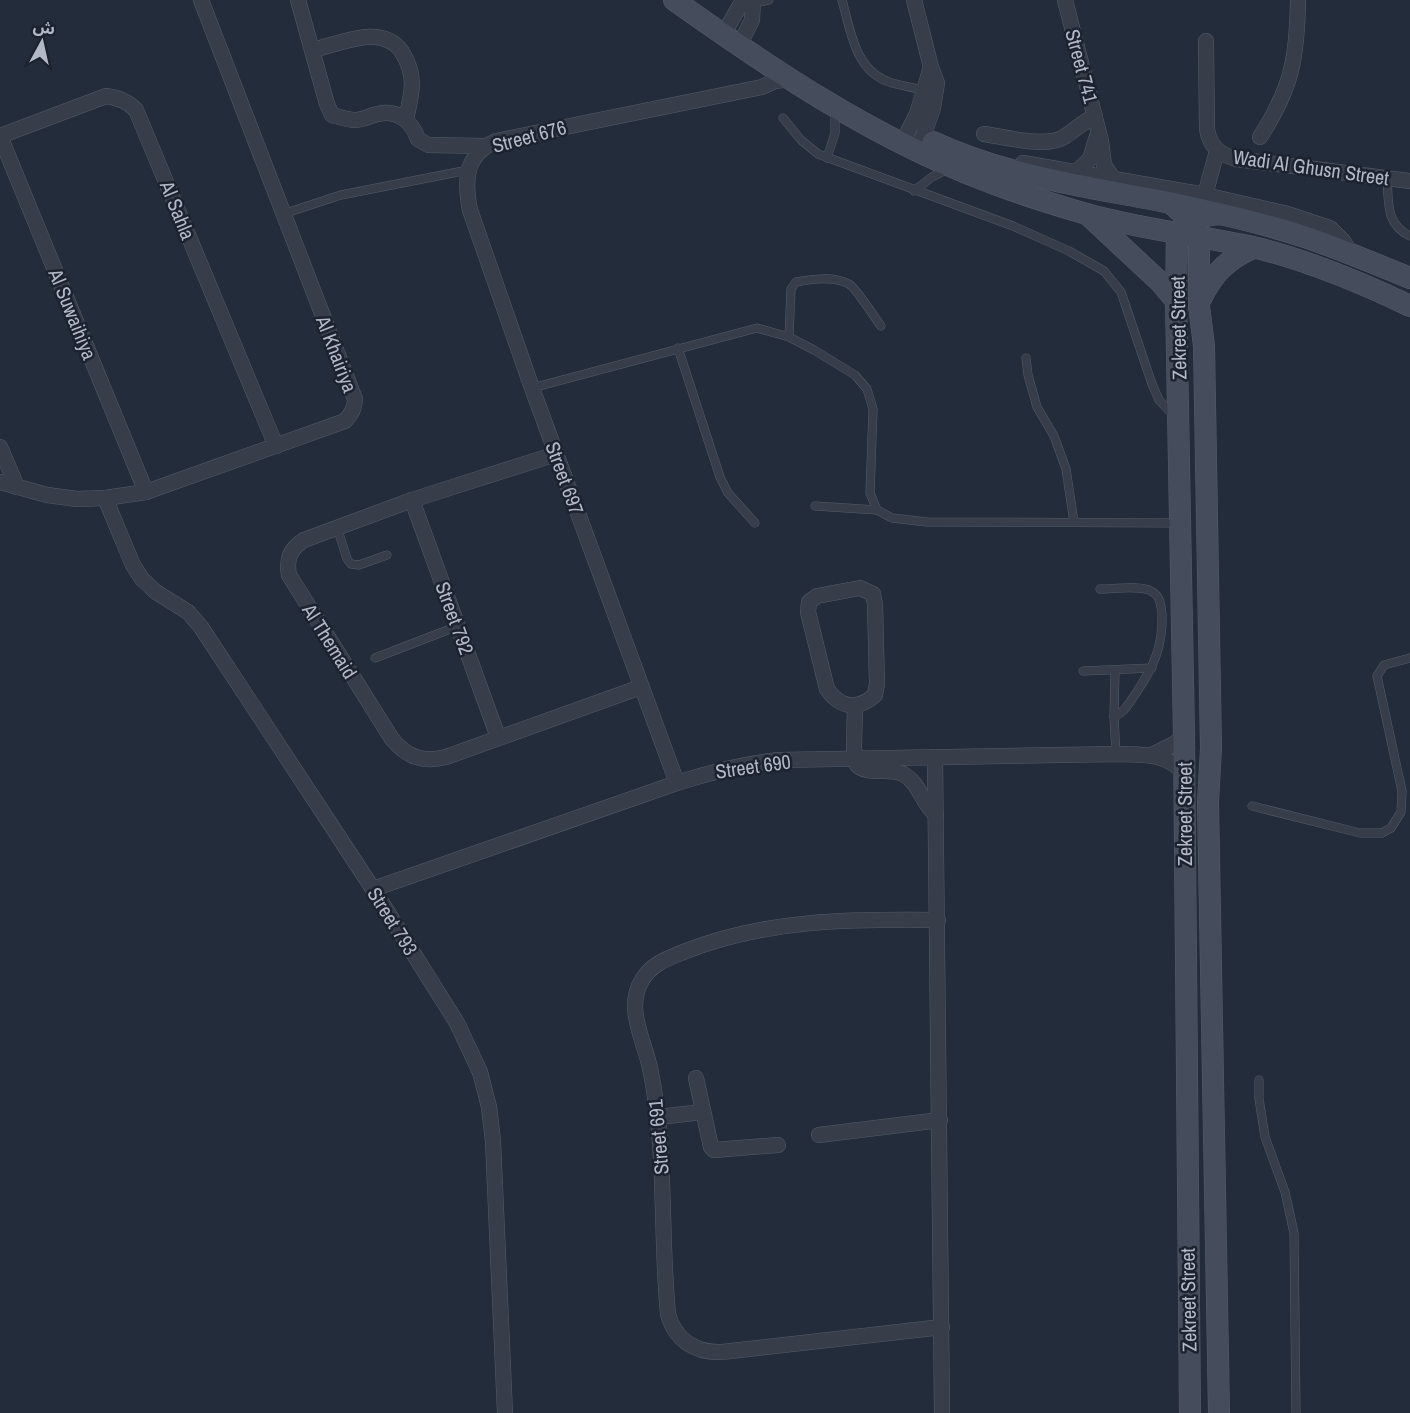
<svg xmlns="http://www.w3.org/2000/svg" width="1410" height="1413" font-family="'Archivo Narrow','Noto Sans Arabic',sans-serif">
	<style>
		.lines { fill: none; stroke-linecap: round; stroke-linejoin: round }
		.lane-casing { stroke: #555c68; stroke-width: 9 }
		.street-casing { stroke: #555c68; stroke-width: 16 }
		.secondary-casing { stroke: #555c68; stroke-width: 22 }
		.lane { stroke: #373e4a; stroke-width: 8 }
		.street { stroke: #373e4a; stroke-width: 15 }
		.secondary { stroke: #454d5d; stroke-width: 21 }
		.labels { text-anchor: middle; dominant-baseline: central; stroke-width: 5; stroke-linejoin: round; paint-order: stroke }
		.street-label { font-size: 20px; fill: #b2b9c6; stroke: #1c232f }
	</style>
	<rect width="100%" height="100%" fill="#232c3a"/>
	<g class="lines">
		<defs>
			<g id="lane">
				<path d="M842 0C851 32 855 72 892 83 903 86 914 88 924 90"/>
				<path d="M754 3 769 0"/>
				<path d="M783 118 801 140 818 154 1013 226 1069 251 1104 271 1121 292 1152 384 1159 400 1174 416"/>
				<path d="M827 158 835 133V111"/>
				<path d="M1387 178C1389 202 1385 224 1410 236"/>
				<path d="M914 191 932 177 948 169"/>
				<path d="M283 214 341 195 468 170"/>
				<path d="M789 337 791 289 796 282C813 279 833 276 849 284 856 288 875 318 881 326"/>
				<path d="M678 348 720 477 728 493 755 523"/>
				<path d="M1026 358 1028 375 1037 407 1054 436 1066 469 1074 522"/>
				<path d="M532 388 757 328 789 337 814 350 855 375 867 389 873 409 870 493 877 510"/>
				<path d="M815 506 877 510 892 518 927 522 1179 523"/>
				<path d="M337 527 347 559 351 564 359 565 387 555"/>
				<path d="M1100 589C1113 589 1141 585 1151 591 1161 596 1161 606 1162 615 1163 647 1153 668 1136 693 1129 703 1125 712 1114 717L1116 754"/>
				<path d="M375 658 458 626"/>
				<path d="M1083 671 1152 668"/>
				<path d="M1114 717 1115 670"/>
				<path d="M1252 806 1360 833H1382L1391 828 1401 812 1402 791 1377 676 1384 665 1410 658"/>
				<path d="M1259 1080V1099L1265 1137 1285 1192 1294 1233 1296 1413"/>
			</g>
			<g id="street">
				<path d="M298 0 327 104 332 115C339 117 347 120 355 120 363 120 371 115 378 114 398 109 412 122 418 139L428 145 486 146"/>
				<path d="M914 0 931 67 937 83 933 108 923 137 915 149"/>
				<path d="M1065 0 1101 141 1104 165 1114 180"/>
				<path d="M723 35 743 0"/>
				<path d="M1206 41 1207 129C1210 147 1219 154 1236 159L1410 181"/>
				<path d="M739 46 752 20 753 0"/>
				<path d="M312 50C329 46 348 39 366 37 381 36 394 40 402 52 417 76 412 93 406 119"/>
				<path d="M984 134C1004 137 1047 148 1064 137 1075 130 1083 122 1095 116"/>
				<path d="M0 136 106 96C119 98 127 101 136 110L276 446"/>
				<path d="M0 136 146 492"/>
				<path d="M1260 137C1292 87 1297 59 1298 0"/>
				<path d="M902 143 917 114 931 67"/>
				<path d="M1023 163 1205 195 1288 214 1330 228 1343 241 1351 254"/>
				<path d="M1075 173 1090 159 1097 136"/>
				<path d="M1205 195 1217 151"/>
				<path d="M0 447 17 487"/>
				<path d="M556 454 412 500 304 540C290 549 286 559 289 575L392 739C407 757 423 763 446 757L641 687"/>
				<path d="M0 482 47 495 77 499 105 498 146 492 345 421C352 414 355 408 355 399L201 0"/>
				<path d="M105 498 133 565 142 579 156 592 188 612 201 627 373 889 457 1023 480 1072 489 1107 493 1141 505 1413"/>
				<path d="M412 500 498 737"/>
				<path d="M860 588 873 594 875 604 877 684 875 695C858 710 841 709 827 689L808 612 809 602 817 596Z"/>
				<path d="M855 706 854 748 857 765C869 776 889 767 903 774 920 783 922 804 936 815"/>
				<path d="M1152 755 1174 744 1184 736"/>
				<path d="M935 757 942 1413"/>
				<path d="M677 783 532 388 470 210C464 179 465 155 496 141L762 87 775 81 790 79"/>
				<path d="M373 889 677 783C711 772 743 764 778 760L1116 754C1142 755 1165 752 1184 773"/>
				<path d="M938 920C852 919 768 919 686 951 669 958 652 963 642 980 625 1008 644 1040 650 1068 667 1149 660 1232 668 1314 675 1340 695 1353 722 1352L942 1327"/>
				<path d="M696 1078 711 1147 714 1150 778 1145"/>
				<path d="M658 1117 703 1112"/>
				<path d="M819 1135 940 1120"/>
			</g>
			<g id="secondary">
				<path d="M674 0C771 69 872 137 984 180 1016 193 1050 203 1083 213 1139 229 1197 235 1253 247 1307 260 1360 282 1410 306"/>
				<path d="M933 142C1008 177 1090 187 1171 203 1217 213 1263 223 1308 238 1342 250 1376 264 1410 278"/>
				<path d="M1171 203 1191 222 1199 237V306L1204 346 1211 748 1208 802 1219 1413"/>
				<path d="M1087 214 1160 282 1176 301"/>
				<path d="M1200 301C1212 275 1227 259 1253 248"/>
				<path d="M1190 1413 1184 736 1176 301 1177 233C1190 220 1203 215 1221 214"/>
			</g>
		</defs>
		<use href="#lane" class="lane-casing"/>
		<use href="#street" class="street-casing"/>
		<use href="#secondary" class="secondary-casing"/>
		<use href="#lane" class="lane"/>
		<use href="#street" class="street"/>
		<use href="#secondary" class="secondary"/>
	</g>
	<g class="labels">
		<g class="street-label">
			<text transform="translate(1082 66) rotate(75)">Street 741</text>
			<text transform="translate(529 136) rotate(-15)">Street 676</text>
			<text transform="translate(1311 167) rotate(8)">Wadi Al Ghusn Street</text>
			<text transform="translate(178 210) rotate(68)">Al Sahla</text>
			<text transform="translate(73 314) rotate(68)">Al Suwaihiya</text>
			<text transform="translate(1178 328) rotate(-91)">Zekreet Street</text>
			<text transform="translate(337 354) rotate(69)">Al Khairiya</text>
			<text transform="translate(565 478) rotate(70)">Street 697</text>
			<text transform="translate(455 618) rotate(70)">Street 792</text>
			<text transform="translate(330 641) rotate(58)">Al Themaid</text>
			<text transform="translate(753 766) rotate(-8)">Street 690</text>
			<text transform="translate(1184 814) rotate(-90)">Zekreet Street</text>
			<text transform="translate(393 921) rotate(58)">Street 793</text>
			<text transform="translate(658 1137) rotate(-95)">Street 691</text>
			<text transform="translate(1188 1300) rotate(-91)">Zekreet Street</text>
		</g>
	</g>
	<g transform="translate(42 42) rotate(8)" stroke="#1c232f" stroke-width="4.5" paint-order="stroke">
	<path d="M0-4.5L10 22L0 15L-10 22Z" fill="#b2b9c6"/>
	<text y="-9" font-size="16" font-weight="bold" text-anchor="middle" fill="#b2b9c6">ش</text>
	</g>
</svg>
